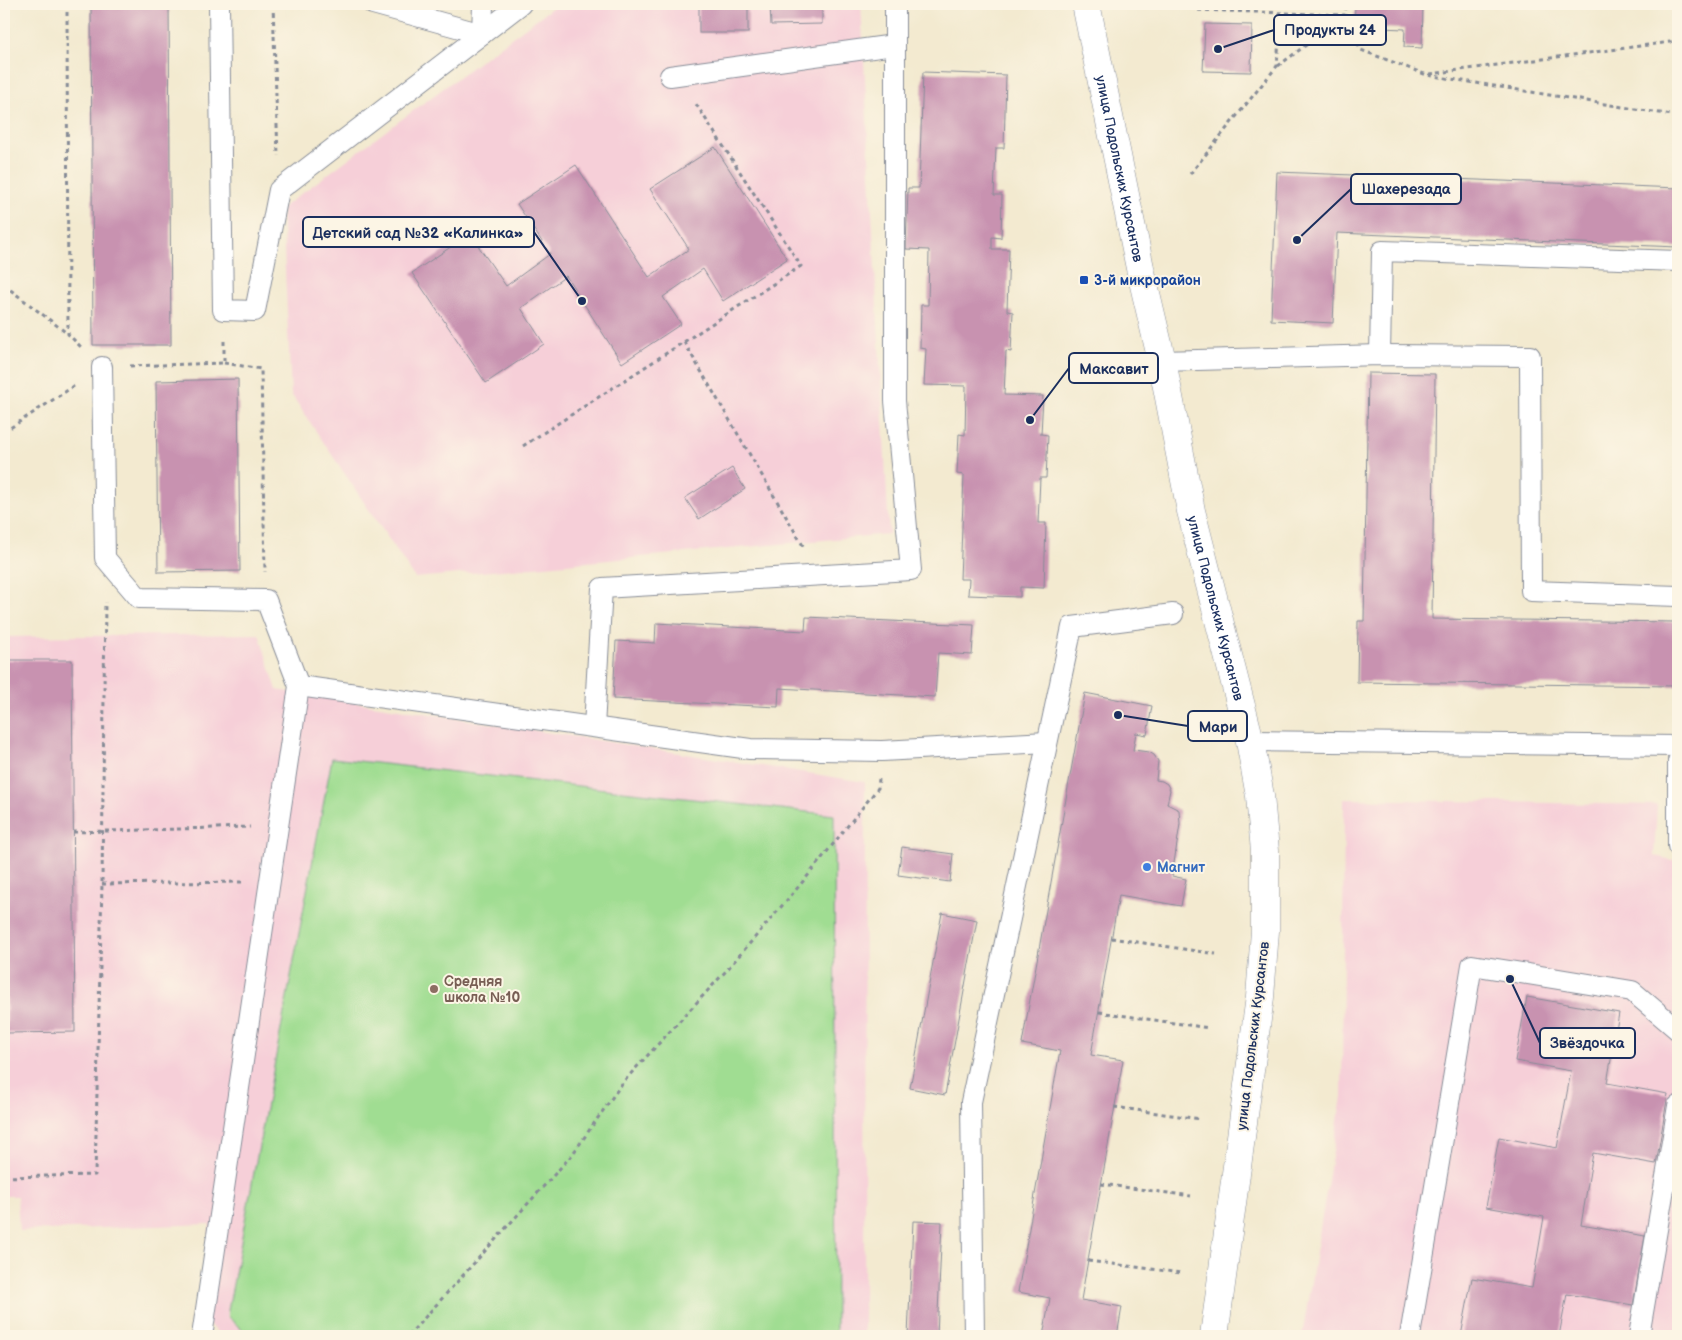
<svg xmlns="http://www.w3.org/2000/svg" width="1682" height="1340" font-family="'Balsamiq Sans',sans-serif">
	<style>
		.built { fill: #f6cfd8 }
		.green { fill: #a0dd92; stroke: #5e8678 }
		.building { fill: #c892b0 }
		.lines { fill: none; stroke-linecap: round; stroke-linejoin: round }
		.service-casing { stroke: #878c97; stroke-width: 22 }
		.tertiary-casing { stroke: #878c97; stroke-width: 29 }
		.path { stroke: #878c97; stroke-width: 3; stroke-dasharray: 4 4; stroke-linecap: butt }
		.service { stroke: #fff; stroke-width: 20 }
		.tertiary { stroke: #fff; stroke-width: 28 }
		.transit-dot { fill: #1a4fb4; stroke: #fcf5e5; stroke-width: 2 }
		.shop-dot { fill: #3f7fe0; stroke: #fcf5e5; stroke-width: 2 }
		.education-dot { fill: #8d6e63; stroke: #fcf5e5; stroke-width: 2 }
		.labels { text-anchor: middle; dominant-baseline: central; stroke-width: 4; stroke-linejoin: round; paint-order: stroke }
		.street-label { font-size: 14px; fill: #1b2f5e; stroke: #fcf5e5 }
		.transit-label { font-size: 14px; font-weight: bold; fill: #164399; stroke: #fcf5e5; text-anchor: start }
		.shop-label { font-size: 14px; font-weight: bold; fill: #366cbe; stroke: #fcf5e5; text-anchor: start }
		.education-label { font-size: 14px; font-weight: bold; fill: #785e54; stroke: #fcf5e5; text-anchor: start }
		.leader { fill: none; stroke: #1b2f5e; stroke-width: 2 }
		.callout-dot { fill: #1b2f5e; stroke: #fcf5e5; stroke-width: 2 }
		.callout { fill: #fcf5e5; stroke: #1b2f5e; stroke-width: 2 }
		.callout-label { font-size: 15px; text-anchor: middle; font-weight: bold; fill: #1b2f5e }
	</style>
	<rect width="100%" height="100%" fill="#fcf5e5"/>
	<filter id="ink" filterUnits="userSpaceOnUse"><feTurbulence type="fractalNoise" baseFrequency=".02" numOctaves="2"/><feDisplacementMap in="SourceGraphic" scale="10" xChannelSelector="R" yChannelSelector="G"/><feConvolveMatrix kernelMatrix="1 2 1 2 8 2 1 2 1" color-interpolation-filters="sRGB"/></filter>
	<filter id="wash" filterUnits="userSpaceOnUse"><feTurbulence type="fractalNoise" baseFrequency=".0096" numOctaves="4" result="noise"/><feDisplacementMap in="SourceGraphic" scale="20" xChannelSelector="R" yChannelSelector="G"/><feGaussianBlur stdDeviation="1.12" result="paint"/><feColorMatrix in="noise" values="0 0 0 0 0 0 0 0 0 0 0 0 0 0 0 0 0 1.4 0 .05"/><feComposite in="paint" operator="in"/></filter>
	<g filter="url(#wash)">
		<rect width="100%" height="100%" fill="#f3ead0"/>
		<g class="built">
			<path d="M557 4H861L889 534 415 578 291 394 282 208Z"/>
			<path d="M259 634 277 690 865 782 864 1336H221L203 1319 210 1224 19 1231 17 1196H4V637Z"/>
			<path d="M1344 799 1657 805 1654 856 1678 861V1336H1302L1342 1097Z"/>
		</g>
		<path class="green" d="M332 758 834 815 836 1336H249L227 1316Z"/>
		<g id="blocks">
			<g class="building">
				<path d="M91 4H169L171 345H93Z"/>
				<rect x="699" y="4" width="49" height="29"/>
				<path d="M770 4H822V24L771 25Z"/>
				<path d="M1307 4H1423L1422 48 1404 47 1405 29 1354 27 1355 6 1307 5Z"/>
				<path d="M1205 24 1252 25 1251 72 1203 71Z"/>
				<path d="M923 72 1006 75 1004 148H996L994 195H1002L1001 238 992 237V249H1009L1007 311 1013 312 1011 352 1006 351 1004 395 1043 396 1041 434 1048 435 1046 478H1040L1038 523H1046L1044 588 1020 587V597L968 595 969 579H960L964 475 957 474 959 434 965 435 966 386 924 385 926 349 920 348 921 305H928L929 250 906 249 908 188H919Z"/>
				<path d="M715 147 787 259 723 301 703 269 663 297 681 324 622 363 566 276 521 308 544 344 486 383 412 273 470 234 506 286 550 254 517 204 576 165 649 277 689 249 650 189Z"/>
				<path d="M1277 172 1678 188V247L1337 233 1333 323 1271 320Z"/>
				<path d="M1368 373 1435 374 1432 619 1678 622V686L1357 682 1358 621H1364Z"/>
				<path d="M238 379 240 571 158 572 156 381Z"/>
				<path d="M732 468 745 489 699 519 685 498Z"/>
				<path d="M806 617 974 625 972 655 938 653 935 697 779 688 778 707 613 699 616 641 655 643 656 623 805 631Z"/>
				<path d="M4 660H72L75 1032 7 1033 5 877H4Z"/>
				<path d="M1085 693 1152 706 1147 735 1136 733 1133 750 1149 752 1154 755 1158 761 1156 780 1162 781 1167 784 1170 790 1167 804 1179 810 1180 824 1172 876 1186 879 1181 906 1119 895 1091 1055 1123 1060 1081 1300 1122 1307 1117 1336H1043L1050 1298 1018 1292 1060 1051 1022 1044Z"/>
				<path d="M902 847 953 854 950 882 898 875Z"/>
				<path d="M942 913 977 920 945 1095 910 1088Z"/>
				<path d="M1527 997 1619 1013 1607 1083 1668 1094 1656 1164 1593 1153 1581 1225 1645 1236 1633 1305 1567 1294 1559 1336H1461L1472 1278 1532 1288 1544 1217 1486 1207 1499 1137 1557 1148 1571 1071 1515 1061Z"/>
				<path d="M913 1221 942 1222 937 1336H908Z"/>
			</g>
		</g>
	</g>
	<g filter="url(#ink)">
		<use href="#blocks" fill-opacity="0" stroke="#878c97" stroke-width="1"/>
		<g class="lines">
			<defs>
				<g id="service">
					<path d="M219 4 223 310 255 311 279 190 521 4"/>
					<path d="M373 4 482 34 483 4"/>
					<path d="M670 76 894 45"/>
					<path d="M1380 355 1382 251 1678 261"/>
					<path d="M1162 361 1380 355 1530 356 1531 591 1678 596"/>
					<path d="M102 367 105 558 139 598 266 600 299 686 202 1336"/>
					<path d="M299 686 750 749 882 751 1047 742"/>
					<path d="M594 727 602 588 911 570 895 401V4"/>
					<path d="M1250 741 1678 746"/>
					<path d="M1678 761V846"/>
					<path d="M974 1336 971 1102 1072 627 1173 614"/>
					<path d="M1410 1336 1472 965 1632 991 1678 1030"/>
					<path d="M1639 1336 1678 1106"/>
				</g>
				<g id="tertiary">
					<path id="s1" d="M1086 4 1140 268 1162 361 1191 511 1250 741 1260 796 1265 851V931L1260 997 1214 1336"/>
				</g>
			</defs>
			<use href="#service" class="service-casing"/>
			<use href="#tertiary" class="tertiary-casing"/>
			<g class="path">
				<path d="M67 4 68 334 82 348"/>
				<path d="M273 4 278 156"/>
				<path d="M1196 4V10L1345 15"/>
				<path d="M1346 6 1345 15 1361 50 1427 75 1678 116"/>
				<path d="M1278 66 1345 16"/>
				<path d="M1430 74 1678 41"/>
				<path d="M1190 174 1277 66 1281 13"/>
				<path d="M4 285 68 334"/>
				<path d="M684 342 805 549"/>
				<path d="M224 363 261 369 265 572"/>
				<path d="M130 366 224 363V337"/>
				<path d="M4 432 74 386"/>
				<path d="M523 446 801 266 694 101"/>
				<path d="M73 832 250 827"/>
				<path d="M102 884 242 882"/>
				<path d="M1111 938 1216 954"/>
				<path d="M1099 1012 1209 1028"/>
				<path d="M1114 1107 1200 1119"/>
				<path d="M4 1177 95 1175 102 884 105 602"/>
				<path d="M1101 1184 1191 1196"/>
				<path d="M1088 1261 1182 1273"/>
				<path d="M408 1336 572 1155 623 1082 725 972 806 878 878 788 879 779"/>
			</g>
			<use href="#service" class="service"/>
			<use href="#tertiary" class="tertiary"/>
		</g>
	</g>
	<rect class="transit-dot" x="1079" y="275" width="10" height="10" rx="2.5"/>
	<circle class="shop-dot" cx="1147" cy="867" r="5"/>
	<circle class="education-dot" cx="434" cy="989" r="5"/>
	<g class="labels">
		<g class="street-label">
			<text stroke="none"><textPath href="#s1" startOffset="168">улица Подольских Курсантов</textPath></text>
			<text stroke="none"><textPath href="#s1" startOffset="618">улица Подольских Курсантов</textPath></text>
			<text transform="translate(1253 1036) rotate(-83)">улица Подольских Курсантов</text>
		</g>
		<g class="transit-label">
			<text x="1094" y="280">3-й микрорайон</text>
		</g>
		<g class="shop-label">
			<text x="1157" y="867">Магнит</text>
		</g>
		<g class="education-label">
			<text x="444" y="981">Средняя<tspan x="444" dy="16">школа №10</tspan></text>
		</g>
	</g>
	<path class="leader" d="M1218 49L1274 30M1297 240L1351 189M582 301L534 232M1030 420L1069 368M1118 715L1188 726M1510 979L1540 1043"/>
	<g class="callout-dot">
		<circle cx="1218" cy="49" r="5"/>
		<circle cx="1297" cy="240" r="5"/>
		<circle cx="582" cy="301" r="5"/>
		<circle cx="1030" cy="420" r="5"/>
		<circle cx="1118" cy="715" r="5"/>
		<circle cx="1510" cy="979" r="5"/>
	</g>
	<g class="callout">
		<rect x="1274" y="15" width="112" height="30" rx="5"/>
		<rect x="1351" y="174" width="110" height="30" rx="5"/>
		<rect x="303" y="217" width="231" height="30" rx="5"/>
		<rect x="1069" y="353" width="89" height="30" rx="5"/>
		<rect x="1188" y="711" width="59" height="30" rx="5"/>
		<rect x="1540" y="1028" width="95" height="30" rx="5"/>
	</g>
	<g class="callout-label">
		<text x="1330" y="35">Продукты 24</text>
		<text x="1406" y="194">Шахерезада</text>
		<text x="418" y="238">Детский сад №32 «Калинка»</text>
		<text x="1114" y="374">Максавит</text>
		<text x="1218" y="732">Мари</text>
		<text x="1587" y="1048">Звёздочка</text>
	</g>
	<rect width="1682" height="1340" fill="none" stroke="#fcf5e5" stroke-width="20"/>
</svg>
